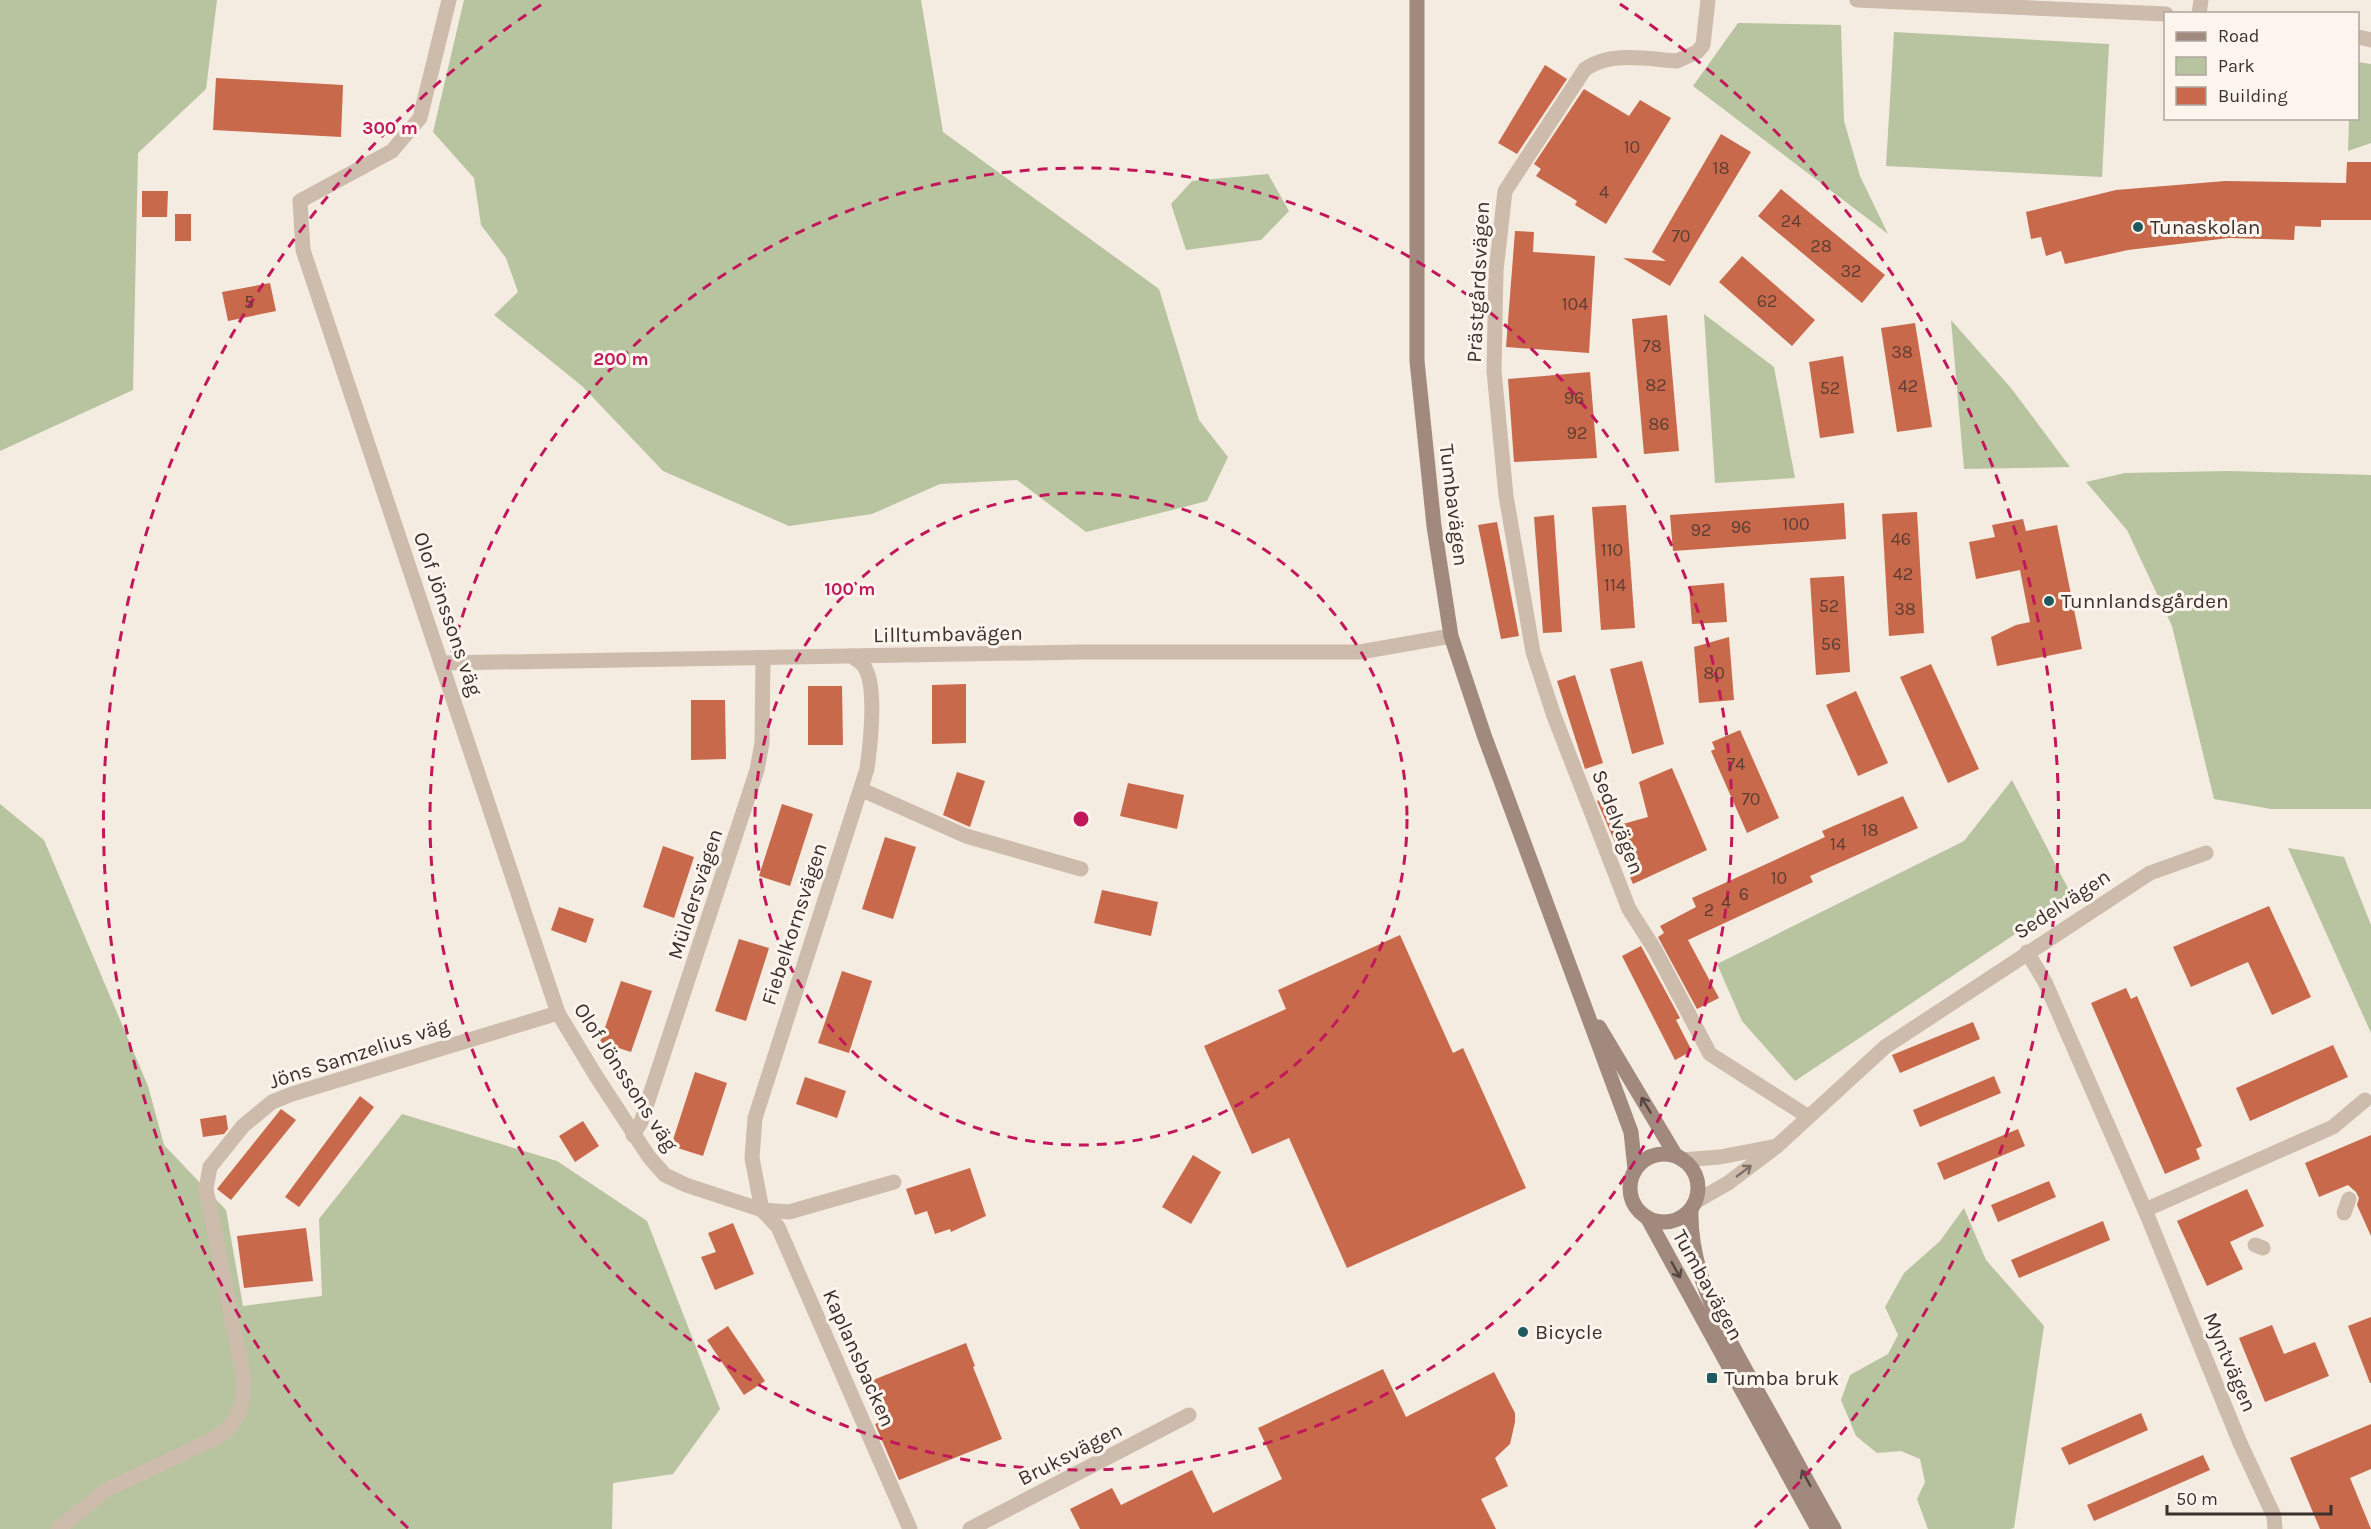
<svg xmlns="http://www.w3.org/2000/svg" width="2371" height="1529" font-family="Karla,sans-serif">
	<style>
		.green { fill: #b8c4a0 }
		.building { fill: #c8694b }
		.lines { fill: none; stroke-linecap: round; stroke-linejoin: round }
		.street { stroke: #cdbbac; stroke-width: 15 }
		.secondary { stroke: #a18a7d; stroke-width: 15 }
		.oneway { stroke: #544640 }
		.oneway2 { stroke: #7d6f65 }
		.ring { fill: none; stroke: #c2185b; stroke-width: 3; stroke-dasharray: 10 8 }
		.poi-dot { fill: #1f5a5e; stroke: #fbf5ee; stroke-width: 2 }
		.labels { text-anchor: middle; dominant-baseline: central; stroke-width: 6; stroke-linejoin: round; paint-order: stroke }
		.number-label { font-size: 18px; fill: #5e3e33 }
		.poi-label { font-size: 21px; fill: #3b302b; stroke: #fbf5ee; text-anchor: start }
		.street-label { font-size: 21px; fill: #3b302b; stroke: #fbf5ee }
		.centre { fill: #c2185b; stroke: #fbf5ee; stroke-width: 3 }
		.ring-label { font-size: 18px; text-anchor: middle; font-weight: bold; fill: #c2185b; stroke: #fbf5ee; stroke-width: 6; stroke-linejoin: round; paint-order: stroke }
	</style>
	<rect width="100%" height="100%" fill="#f4ebe1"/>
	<g class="green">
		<path d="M0 0H217L206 89 138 153 133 390 0 451Z"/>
		<path d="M464 0H921L943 132 1159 289 1199 420 1228 457 1207 501 1086 532 1017 480 940 484 872 514 789 526 663 471 582 386 494 315 518 292 506 258 481 225 474 178 433 132Z"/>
		<path d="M1738 23 1841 25 1844 121 1860 176 1888 234 1693 86Z"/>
		<path d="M1894 32 2109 44 2102 177 1886 166Z"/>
		<path d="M2358 62 2371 64V143L2348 151 2349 119 2358 118Z"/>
		<path d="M1268 174 1289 211 1261 240 1186 250 1171 204 1192 181Z"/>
		<path d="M1704 314 1774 367 1795 478 1715 483Z"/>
		<path d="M1951 320 2011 388 2070 467 1964 469Z"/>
		<path d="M2230 471 2371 475V809H2271L2214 799 2172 626 2127 530 2086 482 2125 473Z"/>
		<path d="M2012 780 2072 896 1795 1081 1742 1021 1717 964 1964 841Z"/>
		<path d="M0 804 44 840 148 1086 164 1145 226 1210 243 1306 322 1296 319 1219 402 1114 557 1161 647 1221 720 1409 673 1474 613 1483 612 1529H0Z"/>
		<path d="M2288 848 2344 857 2371 925V1033Z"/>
		<path d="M1964 1208 1986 1260 2044 1326 2014 1528 2010 1529H1928L1917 1499 1925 1482 1920 1459 1901 1451 1877 1453 1856 1436 1841 1400 1850 1375 1888 1354 1898 1335 1885 1307 1904 1273 1940 1241Z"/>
	</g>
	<g class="building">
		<path d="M1545 65 1567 79 1517 154 1498 143Z"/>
		<path d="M216 78 343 85 341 137 213 130Z"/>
		<path d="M1584 89 1629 116 1640 100 1671 118 1606 224 1575 205 1577 201 1536 176 1541 169 1534 164Z"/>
		<path d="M1721 134 1751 152 1670 286 1623 258 1666 261 1652 252Z"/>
		<path d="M2347 162H2371V220H2321V227L2295 226 2294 240 2229 238 2128 250 2065 264 2061 251 2046 256 2041 237 2031 239 2026 212 2116 190 2225 181 2346 183Z"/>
		<path d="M1781 189 1885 275 1862 303 1758 216Z"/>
		<path d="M142 191H168L167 217H142Z"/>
		<rect x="175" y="214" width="16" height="27"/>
		<path d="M1515 231 1534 232 1533 252 1595 256 1589 353 1506 347Z"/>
		<path d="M1742 256 1815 320 1792 346 1719 282Z"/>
		<path d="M270 283 276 311 228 321 222 292Z"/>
		<path d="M1667 315 1679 451 1644 454 1632 319Z"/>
		<path d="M1915 323 1932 427 1897 432 1881 328Z"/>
		<path d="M1843 356 1854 433 1820 438 1809 362Z"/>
		<path d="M1590 372 1597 458 1514 462 1508 379Z"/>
		<path d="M1844 503 1846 539 1673 551 1670 515Z"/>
		<path d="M1626 505 1635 628 1601 630 1592 507Z"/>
		<path d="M1917 512 1924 633 1889 636 1882 514Z"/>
		<path d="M1554 515 1562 632 1543 633 1534 517Z"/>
		<path d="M2023 519 2026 531 2057 525 2082 649 1997 666 1991 637 2016 625 2030 622 2020 570 1976 579 1969 542 1995 537 1992 525Z"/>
		<path d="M1497 522 1519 636 1501 639 1478 525Z"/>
		<path d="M1844 576 1850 672 1816 675 1810 578Z"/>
		<path d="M1724 583 1727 622 1692 624 1689 586Z"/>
		<path d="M1729 637 1734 700 1699 703 1694 647Z"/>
		<path d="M1642 661 1664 744 1632 754 1610 669Z"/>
		<path d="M1931 664 1979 769 1948 783 1900 677Z"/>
		<path d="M1575 675 1603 763 1585 769 1557 681Z"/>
		<path d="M966 684V743L932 744V685Z"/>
		<path d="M808 686H842L843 745H808Z"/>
		<path d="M1856 691 1888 763 1858 776 1826 705Z"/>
		<path d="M691 700H725L726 759 691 760Z"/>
		<path d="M1740 730 1779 818 1747 833 1711 751 1715 749 1712 742Z"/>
		<path d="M1672 768 1707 850 1633 884 1597 801 1613 794 1623 824 1648 817 1639 782Z"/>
		<path d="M957 772 985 781 970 827 943 815Z"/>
		<path d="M1128 783 1184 795 1177 829 1120 816Z"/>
		<path d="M1903 796 1918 828 1810 876 1813 882 1688 940 1719 998 1697 1009 1658 937 1664 933 1660 926 1696 907 1692 898 1825 837 1822 831Z"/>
		<path d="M782 804 813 814 790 886 759 876Z"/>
		<path d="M885 837 916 847 893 919 862 909Z"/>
		<path d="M663 846 694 857 674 918 643 907Z"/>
		<path d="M1102 890 1158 902 1151 936 1094 923Z"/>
		<path d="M2269 906 2311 997 2272 1015 2248 962 2191 987 2173 947Z"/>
		<path d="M559 907 594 919 586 943 551 930Z"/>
		<path d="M1400 935 1453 1053 1463 1048 1526 1188 1347 1268 1289 1138 1252 1154 1204 1046 1286 1009 1278 990Z"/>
		<path d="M739 939 769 948 746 1021 715 1011Z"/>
		<path d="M1641 946 1680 1018 1676 1020 1692 1051 1675 1060 1622 956Z"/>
		<path d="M842 971 872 981 849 1053 818 1043Z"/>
		<path d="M621 981 652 991 631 1052 600 1042Z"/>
		<path d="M2126 988 2131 999 2137 996 2202 1146 2196 1149 2200 1159 2165 1174 2091 1003Z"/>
		<path d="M1973 1022 1980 1039 1900 1073 1892 1055Z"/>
		<path d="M2333 1045 2348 1077 2250 1121 2236 1088Z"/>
		<path d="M695 1072 727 1083 703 1156 671 1146Z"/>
		<path d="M1994 1076 2001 1093 1920 1127 1913 1110Z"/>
		<path d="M805 1077 846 1091 837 1118 796 1104Z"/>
		<path d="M360 1096 374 1107 299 1207 285 1197Z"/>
		<path d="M281 1109 296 1120 231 1200 217 1189Z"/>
		<path d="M226 1115 228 1129 224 1134 203 1137 200 1119Z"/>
		<path d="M583 1121 599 1146 575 1162 559 1136Z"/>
		<path d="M2018 1129 2025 1146 1944 1180 1937 1163Z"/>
		<path d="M2371 1135V1236L2357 1205 2359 1198 2356 1192 2348 1185 2319 1197 2305 1163Z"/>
		<path d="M1193 1155 1221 1172 1191 1224 1162 1207Z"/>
		<path d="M970 1168 986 1216 951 1232 950 1229 935 1234 927 1211 915 1215 906 1189Z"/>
		<path d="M2049 1181 2056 1197 1998 1222 1991 1205Z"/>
		<path d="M2247 1189 2264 1226 2230 1242 2243 1269 2207 1286 2177 1221Z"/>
		<path d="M2103 1221 2110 1240 2019 1278 2011 1260Z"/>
		<path d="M733 1223 754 1274 715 1290 701 1257 716 1252 708 1233Z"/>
		<path d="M306 1228 313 1281 244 1288 237 1236Z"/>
		<path d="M2371 1317V1383H2370L2348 1326Z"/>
		<path d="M2272 1325 2284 1354 2315 1342 2329 1376 2265 1402 2239 1338Z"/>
		<path d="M728 1326 765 1381 744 1395 707 1340Z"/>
		<path d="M966 1343 975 1366 973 1367 1002 1439 899 1480 875 1424 883 1421 868 1382Z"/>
		<path d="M1383 1369 1406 1417 1494 1372 1515 1413V1422L1510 1444 1495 1458 1508 1486 1481 1499 1496 1529H1080L1070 1509 1112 1488 1121 1505 1192 1470 1213 1513 1282 1479 1258 1428Z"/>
		<path d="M2141 1413 2148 1430 2069 1465 2061 1448Z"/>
		<path d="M2371 1424V1469L2350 1478 2371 1529H2320L2290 1458Z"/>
		<path d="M2203 1455 2210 1470 2094 1521 2087 1505Z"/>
	</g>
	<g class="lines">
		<g class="street">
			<path d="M449 0 420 118 392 151 300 201 303 250 558 1013 596 1076 649 1157 665 1175 686 1185 762 1210 789 1212 894 1182"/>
			<path d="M1708 0 1703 45 1697 52 1677 61C1646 59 1611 51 1585 69L1505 191 1496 271 1494 371 1506 496 1533 652 1554 716 1629 909 1655 950 1710 1054 1807 1116"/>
			<path d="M1857 0 2166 14"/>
			<path d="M2199 14 2201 0"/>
			<path d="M2358 37 2371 40"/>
			<path d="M443 663 1082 652H1360L1451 636"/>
			<path d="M862 790 966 836 1081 869"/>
			<path d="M2027 952 2045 982 2145 1210 2240 1443 2274 1516 2275 1529"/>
			<path d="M633 1135 641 1122 757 770 762 743 763 659"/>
			<path d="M1777 1146 1885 1047 2150 873 2206 853"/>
			<path d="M1682 1160 1720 1157 1777 1146 1728 1183 1695 1202"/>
			<path d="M762 1210 752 1158 755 1118 867 769C870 747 878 683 863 665 861 662 855 659 852 656"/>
			<path d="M762 1210 778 1227 910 1529"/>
			<path d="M2145 1210 2333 1127 2365 1100"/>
			<path d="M2344 1213 2349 1199"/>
			<path d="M2255 1245 2263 1248"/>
			<path d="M58 1529 106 1490 214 1439C237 1426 245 1405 244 1379L206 1189 210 1167 243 1126 272 1102 292 1094 558 1013"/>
			<path d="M970 1529 1189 1415"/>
		</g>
		<g class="secondary">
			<path d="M1417 0V361L1434 526 1451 636 1484 735 1631 1132 1635 1169"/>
			<path d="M1599 1027 1676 1156"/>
			<circle cx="1664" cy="1188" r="34"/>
			<path d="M1691 1209C1689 1279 1728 1337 1760 1396 1785 1440 1809 1485 1834 1529"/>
			<path d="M1648 1219 1818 1529"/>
		</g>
	</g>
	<defs><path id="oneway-shaft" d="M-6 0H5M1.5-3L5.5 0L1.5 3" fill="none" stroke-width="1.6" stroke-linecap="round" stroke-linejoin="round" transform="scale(1.5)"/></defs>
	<g class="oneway">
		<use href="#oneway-shaft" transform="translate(1646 1105) rotate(-121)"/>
		<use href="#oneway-shaft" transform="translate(1676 1270) rotate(61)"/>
		<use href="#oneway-shaft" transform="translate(1806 1478) rotate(-119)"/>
	</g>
	<use class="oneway2" href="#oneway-shaft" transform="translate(1744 1171) rotate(-37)"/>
	<g class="ring">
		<circle cx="1081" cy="819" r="326"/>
		<circle cx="1081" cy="819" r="651"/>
		<path d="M408 1528A977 977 0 0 1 542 4M1620 4A977 977 0 0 1 1754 1528"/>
	</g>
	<g class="poi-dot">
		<circle cx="2138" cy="227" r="6"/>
		<circle cx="2049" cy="601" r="6"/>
		<circle cx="1523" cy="1332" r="6"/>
		<rect x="1706" y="1372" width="12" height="12" rx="3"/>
	</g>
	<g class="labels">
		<g class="number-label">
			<text x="1632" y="147">10</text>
			<text x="1721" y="168">18</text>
			<text x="1604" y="192">4</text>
			<text x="1791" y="221">24</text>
			<text x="1681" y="236">70</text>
			<text x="1821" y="246">28</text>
			<text x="1851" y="271">32</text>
			<text x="1767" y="301">62</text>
			<text x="249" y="302">5</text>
			<text x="1575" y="304">104</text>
			<text x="1652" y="346">78</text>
			<text x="1902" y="352">38</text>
			<text x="1656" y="385">82</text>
			<text x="1908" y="386">42</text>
			<text x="1830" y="388">52</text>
			<text x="1574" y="398">96</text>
			<text x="1659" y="424">86</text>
			<text x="1577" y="433">92</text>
			<text x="1796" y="524">100</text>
			<text x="1741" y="527">96</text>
			<text x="1701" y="530">92</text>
			<text x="1901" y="539">46</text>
			<text x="1612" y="550">110</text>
			<text x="1903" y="574">42</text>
			<text x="1615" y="585">114</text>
			<text x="1829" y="606">52</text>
			<text x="1905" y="609">38</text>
			<text x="1831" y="644">56</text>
			<text x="1714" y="673">80</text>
			<text x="1736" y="764">74</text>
			<text x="1751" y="799">70</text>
			<text x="1870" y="830">18</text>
			<text x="1838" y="844">14</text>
			<text x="1779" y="878">10</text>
			<text x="1744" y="894">6</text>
			<text x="1726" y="902">4</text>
			<text x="1709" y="910">2</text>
		</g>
		<g class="poi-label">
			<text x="2150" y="227">Tunaskolan</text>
			<text x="2061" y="601">Tunnlandsgården</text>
			<text x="1535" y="1332">Bicycle</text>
			<text x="1724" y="1378">Tumba bruk</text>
		</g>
		<g class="street-label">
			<text transform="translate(1478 282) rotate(-87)">Prästgårdsvägen</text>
			<text transform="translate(1454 505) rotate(83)">Tumbavägen</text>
			<text transform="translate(448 614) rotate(71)">Olof Jönssons väg</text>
			<text transform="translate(948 634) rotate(-1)">Lilltumbavägen</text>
			<text transform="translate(1618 822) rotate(69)">Sedelvägen</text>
			<text transform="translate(695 894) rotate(-72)">Müldersvägen</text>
			<text transform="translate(2062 904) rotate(-33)">Sedelvägen</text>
			<text transform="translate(794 924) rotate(-72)">Fiebelkornsvägen</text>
			<text transform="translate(359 1053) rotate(-18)">Jöns Samzelius väg</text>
			<text transform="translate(626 1077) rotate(57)">Olof Jönssons väg</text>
			<text transform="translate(1708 1285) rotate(61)">Tumbavägen</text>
			<text transform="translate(859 1358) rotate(66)">Kaplansbacken</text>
			<text transform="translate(2230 1362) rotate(67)">Myntvägen</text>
			<text transform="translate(1070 1454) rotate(-27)">Bruksvägen</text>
		</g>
	</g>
	<circle cx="1081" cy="819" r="9" class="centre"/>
	<g class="ring-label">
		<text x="390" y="134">300 m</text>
		<text x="621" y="365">200 m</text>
		<text x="850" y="595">100 m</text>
	</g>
	<rect x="2164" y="12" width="195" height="108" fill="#fbf5ee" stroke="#aea6a0" stroke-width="1.5"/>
	<rect x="2176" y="32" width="30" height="9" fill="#a18a7d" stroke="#aea6a0" stroke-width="1.5"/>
	<text x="2218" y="42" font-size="18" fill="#3b302b">Road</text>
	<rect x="2176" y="57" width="30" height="18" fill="#b8c4a0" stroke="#aea6a0" stroke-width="1.5"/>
	<text x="2218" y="72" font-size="18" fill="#3b302b">Park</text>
	<rect x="2176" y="87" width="30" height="18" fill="#c8694b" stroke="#aea6a0" stroke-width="1.5"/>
	<text x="2218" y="102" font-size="18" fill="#3b302b">Building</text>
	<path d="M2167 1505v9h164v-9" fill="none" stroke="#3b302b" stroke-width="3"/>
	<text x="2176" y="1505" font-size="18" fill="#3b302b" stroke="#fbf5ee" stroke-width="4.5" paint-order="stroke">50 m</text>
</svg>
